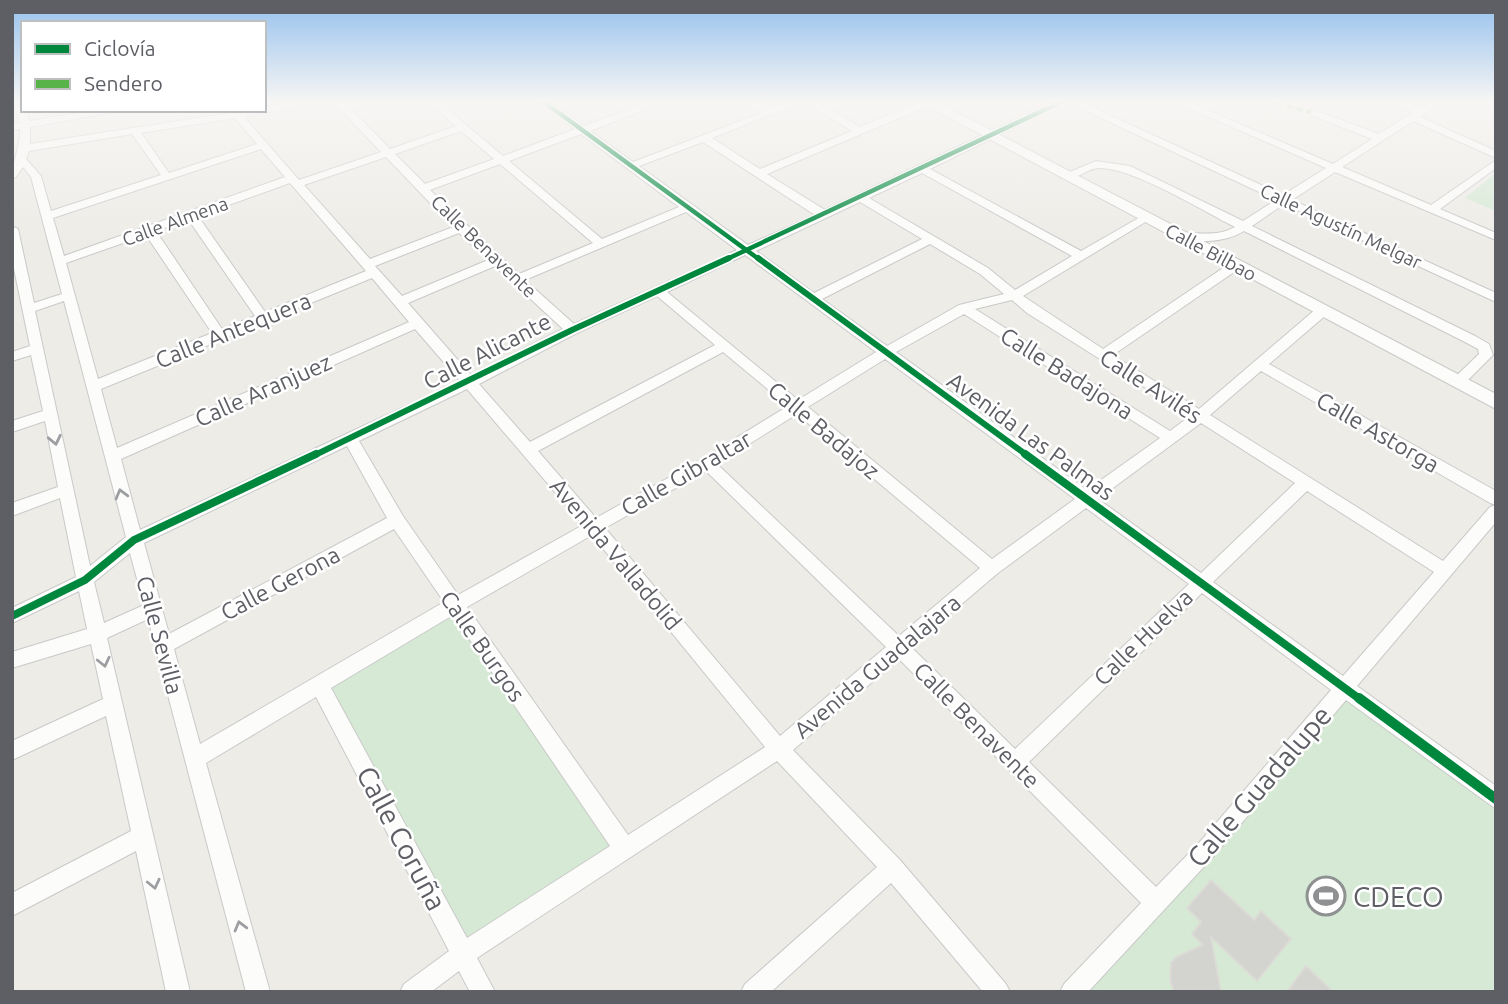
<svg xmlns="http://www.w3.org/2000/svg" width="1508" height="1004" font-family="Ubuntu,sans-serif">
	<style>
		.green { fill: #d5e9d5 }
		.building { fill: #d3d3d0; stroke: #dcdbd6; stroke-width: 2 }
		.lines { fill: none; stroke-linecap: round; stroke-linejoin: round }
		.street-casing { stroke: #cac9c9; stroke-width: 2 }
		.secondary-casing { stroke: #c9c9c7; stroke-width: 2 }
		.street { fill: #fcfcfb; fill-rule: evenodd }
		.secondary { fill: #fcfcfb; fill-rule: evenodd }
		.quiet { stroke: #58b448; stroke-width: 3.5; stroke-dasharray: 7 3.5; stroke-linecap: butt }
		.cycleway-far3-casing { stroke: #fff; stroke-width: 7 }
		.cycleway-far2-casing { stroke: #fff; stroke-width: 10 }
		.cycleway-far1-casing { stroke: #fff; stroke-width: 12 }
		.cycleway-casing { stroke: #fff; stroke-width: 14 }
		.cycleway-far3 { stroke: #00873e; stroke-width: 4.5 }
		.cycleway-far2 { stroke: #00873e; stroke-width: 6 }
		.cycleway-far1 { stroke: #00873e; stroke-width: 8 }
		.cycleway { stroke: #00873e; stroke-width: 10 }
		.oneway { stroke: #9d9ea1 }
		.labels { text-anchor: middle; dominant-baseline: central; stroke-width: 5; stroke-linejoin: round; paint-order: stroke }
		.far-street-label { font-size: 19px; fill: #5d5f65; stroke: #fff }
		.street-label { font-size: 23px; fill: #5d5f65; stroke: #fff }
		.near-street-label { font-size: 28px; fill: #5d5f65; stroke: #fff }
		.near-poi-label { font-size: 28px; fill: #5d5f65; stroke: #fff; text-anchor: start }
	</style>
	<rect width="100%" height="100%" fill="#edece7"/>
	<g class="green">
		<path d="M1496 173V211L1465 198Z"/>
		<path d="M455 605 624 848 463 954 320 685Z"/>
		<path d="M1343 689 1496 800V992H1071Z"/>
	</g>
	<g class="building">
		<path d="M1211 880 1254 920 1261 911 1291 939 1257 981 1211 937 1221 992H1174L1170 980 1171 963 1176 957 1203 945 1192 934 1201 922 1187 908Z"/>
		<path d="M1306 966 1333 992H1287Z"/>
	</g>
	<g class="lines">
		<defs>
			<g id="street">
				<path d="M14 102H23V110H27L29 121 100 110H125L30 127V144L230 113 228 110H264V108L297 102H323L244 117 299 180 381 152 333 102H344L390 149 456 126 428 102H439L503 156 575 129 539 102H551L584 126 649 102H664L590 131 633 162 761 113 744 102H757L769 109 787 102H802L712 138 760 169 852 131 805 102H818L860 127 920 102H931L930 105 767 174 825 210 1052 102H1066L930 169 1081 251 1142 216 1152 218 1023 296 1103 349 1232 262H1240V268L1113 355 1199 409 1316 309H1326V315L1269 364 1496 491V522L1357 686 1496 786V809L1346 700 1212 858 1088 992H1060L1064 984 1141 903 899 659 793 750 900 860 1006 984 1010 992H983L891 883 771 992H741L745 984 877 867 777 761 477 958 495 992H470L459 971 431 992H400L404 984 449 951 316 697 206 763 270 992H246L148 619 107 638 190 992H166L136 851 12 916V893L131 831 106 716 12 760V741L103 699 91 644 12 668V652L87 629 79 591 12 623V608L76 577 60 498 12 516V503L58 487 45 421 12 432V421L43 411 31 355 12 361V352L30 346 12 259V226L18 229 34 303 62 294 31 177 23 167 16 177 12 178C12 161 21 147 20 129L12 130V124L20 123ZM235 118 257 144 169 173 141 133ZM461 131 494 159 425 184 395 154ZM132 134 161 175 51 211 41 176 26 159 29 151ZM581 134 679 207 602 239 509 161ZM703 142 815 215 748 245 639 166ZM261 149 285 177 64 256 53 218ZM386 157 453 227 370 259 304 185ZM500 164 593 243 519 274 430 190ZM922 173 1072 256 1015 290 988 268 869 198ZM290 183 366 271 265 312 198 216ZM860 202 922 239 814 293 756 251ZM686 212 737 250 574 324 525 280ZM188 219 255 316 222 329 156 231ZM459 233 488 260 402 296 375 266ZM146 235 212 333 98 379 66 263ZM930 244 980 274 1004 294 959 305 887 346 822 299ZM745 255 876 352 798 400 667 292ZM495 266 563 329 471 375 408 303ZM372 278 409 322 117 448 101 389ZM657 296 715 345 530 442 479 384 577 333ZM1012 300 1027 313 1190 416 1170 431 975 309ZM64 301 126 537 90 566 35 311ZM964 314 1160 438 1087 490 896 352ZM415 329 460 381 140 530 121 459ZM723 352 788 406 702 459 596 518 538 451ZM885 359 1075 499 992 559 808 407ZM1261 371 1490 503 1496 505 1490 507 1443 561 1210 415ZM467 389 583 525 458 595 403 516 359 441ZM797 414 980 568 899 636 717 464ZM1201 423 1295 483 1201 573 1098 499ZM347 446 387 518 169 634 144 543ZM706 471 886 647 780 736 605 528ZM1307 491 1434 572 1343 676 1213 582ZM1086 508 1189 584 1015 749 911 647 998 573ZM394 529 444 602 200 744 174 649ZM592 535 765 747 628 835 467 607ZM130 553 144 605 104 623 94 582ZM1202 593 1331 690 1198 844 1156 887 1029 762ZM453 615 610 846 467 938 331 688Z"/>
				<path d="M1067 102H1081L1283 195 1326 168 1175 102H1189L1333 164 1372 139 1308 114V110H1314L1379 134 1413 112 1392 102H1406L1420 108 1429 102H1441L1420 117 1496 151V158L1413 121 1342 167 1431 205 1496 160V168L1440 209 1496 233V240L1335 172 1292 200 1496 293V302L1284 204 1252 226 1475 336 1489 344 1493 355 1463 385H1453L1451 382 1453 379 1479 354 1478 349 1465 342 1244 231C1225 243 1197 243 1176 238V234C1196 231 1216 238 1235 227 1201 210 1135 169 1101 168 1088 167 1078 180 1065 178V174L1096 161 1130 166 1243 221 1276 200Z"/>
				<path d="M1270 102H1280L1281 103 1276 106Z"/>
			</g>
			<path id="secondary" d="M920 102H937L1496 394V409Z"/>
		</defs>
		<use href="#street" class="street-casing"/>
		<use href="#secondary" class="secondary-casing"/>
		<use href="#street" class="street"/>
		<use href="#secondary" class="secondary"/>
		<path class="quiet" d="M1276 103 1311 112"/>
		<defs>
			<g id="cycleway-far3">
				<path d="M544 102 760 260"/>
				<path d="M725 260 1061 102"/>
			</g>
			<g id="cycleway-far2">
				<path d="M758 258 1028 456"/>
				<path d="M313 456 572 330 729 258"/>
			</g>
			<g id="cycleway-far1">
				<path d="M1025 454 1361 700"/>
				<path d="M12 616 85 580 134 540 316 454"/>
			</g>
			<path id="cycleway" d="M1359 698 1496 799"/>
		</defs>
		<use href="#cycleway-far3" class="cycleway-far3-casing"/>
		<use href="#cycleway-far2" class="cycleway-far2-casing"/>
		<use href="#cycleway-far1" class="cycleway-far1-casing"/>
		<use href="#cycleway" class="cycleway-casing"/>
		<use href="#cycleway-far3" class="cycleway-far3"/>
		<use href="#cycleway-far2" class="cycleway-far2"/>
		<use href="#cycleway-far1" class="cycleway-far1"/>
		<use href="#cycleway" class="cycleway"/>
	</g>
	<defs><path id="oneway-chevron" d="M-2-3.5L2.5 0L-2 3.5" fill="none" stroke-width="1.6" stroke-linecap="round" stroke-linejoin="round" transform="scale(1.75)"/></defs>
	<g class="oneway">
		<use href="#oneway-chevron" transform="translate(55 440) rotate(78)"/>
		<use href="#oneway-chevron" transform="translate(121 494) rotate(-105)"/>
		<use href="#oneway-chevron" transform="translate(104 662) rotate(77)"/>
		<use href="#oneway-chevron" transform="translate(154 884) rotate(77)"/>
		<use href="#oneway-chevron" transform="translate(240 926) rotate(-105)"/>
	</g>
	<linearGradient id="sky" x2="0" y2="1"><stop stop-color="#96c1ee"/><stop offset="0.42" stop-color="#f7f6f4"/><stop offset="1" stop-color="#f7f6f4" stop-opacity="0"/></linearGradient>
	<rect width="1508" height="243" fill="url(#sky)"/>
	<defs>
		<symbol id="stadium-ring" viewBox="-11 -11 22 22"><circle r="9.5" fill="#fff" stroke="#8f9092" stroke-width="1.5"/><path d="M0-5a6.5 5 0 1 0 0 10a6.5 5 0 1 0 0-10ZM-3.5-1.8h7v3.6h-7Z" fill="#8f9092"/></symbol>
	</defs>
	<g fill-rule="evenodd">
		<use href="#stadium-ring" x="1304" y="874" width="44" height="44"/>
	</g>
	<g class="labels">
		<g class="far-street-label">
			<text transform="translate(175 221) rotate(-20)">Calle Almena</text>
			<text transform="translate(1341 226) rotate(25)">Calle Agustín Melgar</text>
			<text transform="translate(484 246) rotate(44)">Calle Benavente</text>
			<text transform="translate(1211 252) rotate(28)">Calle Bilbao</text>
		</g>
		<g class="street-label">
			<text transform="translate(233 330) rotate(-22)">Calle Antequera</text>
			<text transform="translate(487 351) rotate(-27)">Calle Alicante</text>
			<text transform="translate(1067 373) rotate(32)">Calle Badajona</text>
			<text transform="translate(1151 386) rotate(33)">Calle Avilés</text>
			<text transform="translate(263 390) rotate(-24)">Calle Aranjuez</text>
			<text transform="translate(824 430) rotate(40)">Calle Badajoz</text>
			<text transform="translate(1378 432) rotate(30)">Calle Astorga</text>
			<text transform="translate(1031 436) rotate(36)">Avenida Las Palmas</text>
			<text transform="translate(686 473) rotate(-30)">Calle Gibraltar</text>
			<text transform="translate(616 554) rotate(50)">Avenida Valladolid</text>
			<text transform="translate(280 583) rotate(-28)">Calle Gerona</text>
			<text transform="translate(160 635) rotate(75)">Calle Sevilla</text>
			<text transform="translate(1143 637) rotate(-44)">Calle Huelva</text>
			<text transform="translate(483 646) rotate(55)">Calle Burgos</text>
			<text transform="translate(877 666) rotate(-40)">Avenida Guadalajara</text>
			<text transform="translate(977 725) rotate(45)">Calle Benavente</text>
		</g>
		<g class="near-street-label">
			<text transform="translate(1259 786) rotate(-49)">Calle Guadalupe</text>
			<text transform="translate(402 838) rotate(62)">Calle Coruña</text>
		</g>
		<g class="near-poi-label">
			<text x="1353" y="896">CDECO</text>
		</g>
	</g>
	<rect width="1508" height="1004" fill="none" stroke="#5d5f65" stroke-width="28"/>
	<rect x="21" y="21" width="245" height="91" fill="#ffffff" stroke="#bebfc1" stroke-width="2"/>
	<rect x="35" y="44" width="35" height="10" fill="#00873e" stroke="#bebfc1" stroke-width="2"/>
	<text x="84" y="56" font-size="21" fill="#5d5f65">Ciclovía</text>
	<rect x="35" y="79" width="35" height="10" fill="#58b448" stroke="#bebfc1" stroke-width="2"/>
	<text x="84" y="91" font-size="21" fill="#5d5f65">Sendero</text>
</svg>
